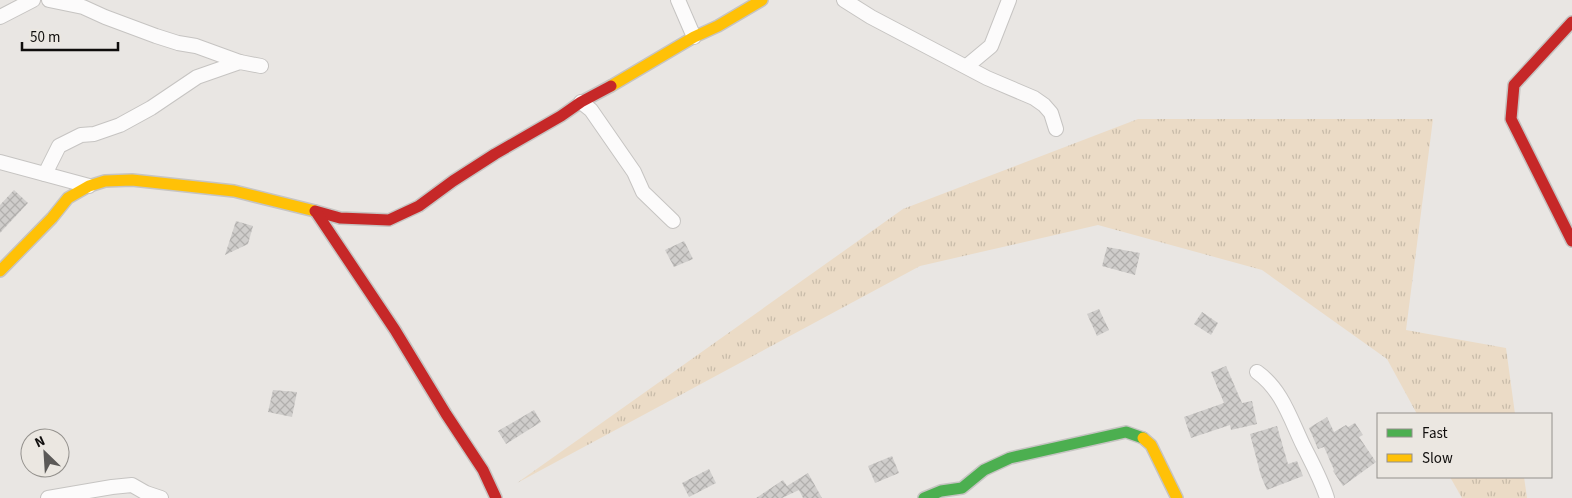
<svg xmlns="http://www.w3.org/2000/svg" width="1572" height="498" font-family="'Source Sans 3',sans-serif">
	<style>
		.grass { fill: url(#grass-tufts) }
		.building { fill: url(#building-cross-hatch) }
		.lines { fill: none; stroke-linecap: round; stroke-linejoin: round }
		.street-casing { stroke: #c6c4c2; stroke-width: 16 }
		.fast-casing { stroke: #c6c4c2; stroke-width: 14 }
		.slow-casing { stroke: #c6c4c2; stroke-width: 14 }
		.jam-casing { stroke: #c6c4c2; stroke-width: 14 }
		.street { stroke: #fcfbfb; stroke-width: 14 }
		.fast { stroke: #4caf50; stroke-width: 11 }
		.slow { stroke: #ffc107; stroke-width: 11 }
		.jam { stroke: #c62828; stroke-width: 11 }
	</style>
	<defs>
		<pattern id="grass-tufts" width="24" height="20" patternUnits="userSpaceOnUse" patternTransform="scale(1.25)"><rect width="24" height="20" fill="#ebdbc6"/><path d="M3 7l-1-3M5 7V3M7 7l1-3M15 17l-1-3M17 17v-4M19 17l1-3" fill="none" stroke="#c8bba9"/></pattern>
		<pattern id="building-cross-hatch" width="8" height="8" patternUnits="userSpaceOnUse" patternTransform="scale(1.25)"><rect width="8" height="8" fill="#cfcdcb"/><path d="M0 0l8 8M0 8l8-8" fill="none" stroke="#b1afad"/></pattern>
	</defs>
	<rect width="100%" height="100%" fill="#e9e6e3"/>
	<g class="grass">
		<path d="M1138 119H1433L1406 330 1506 348 1515 414H1417L1387 359 1262 270 1098 225 920 266 517 483 903 209Z"/>
		<path d="M1450 477H1524L1527 498H1462Z"/>
	</g>
	<g class="building">
		<path d="M14 190 28 203 0 233V205Z"/>
		<path d="M236 221 253 226 248 244 225 255Z"/>
		<path d="M684 241 693 259 674 267 665 250Z"/>
		<path d="M1107 247 1140 253 1135 275 1102 266Z"/>
		<path d="M1099 309 1109 330 1097 336 1087 314Z"/>
		<path d="M1202 312 1218 323 1211 335 1194 324Z"/>
		<path d="M1226 366 1242 403 1252 401 1257 424 1231 430 1230 425 1191 438 1184 417 1224 403 1211 372Z"/>
		<path d="M273 390 297 392 292 417 268 412Z"/>
		<path d="M534 410 541 422 506 444 498 431Z"/>
		<path d="M1327 417 1334 432 1346 425 1348 427 1355 423 1363 435 1359 437 1376 462 1343 486 1333 471 1334 470 1324 447 1318 449 1309 428Z"/>
		<path d="M1277 426 1288 464 1297 461 1303 476 1267 490 1261 476 1250 434Z"/>
		<path d="M892 456 899 473 875 483 868 466Z"/>
		<path d="M709 469 716 483 689 497 682 483Z"/>
		<path d="M808 473 822 498H803L799 490 782 498H756L783 480 787 486Z"/>
	</g>
	<g class="lines">
		<defs>
			<g id="street">
				<path d="M49 0 83 7 105 17 156 36 178 43 196 46 240 62"/>
				<path d="M678 0 694 37"/>
				<path d="M844 0 871 17 987 78 1034 98 1044 105 1051 113 1056 129"/>
				<path d="M0 17 33 0"/>
				<path d="M967 66 991 46 1009 0"/>
				<path d="M581 102 591 110 634 172 643 192 673 221"/>
				<path d="M0 162 89 186"/>
				<path d="M45 174 59 146 81 135 94 134 120 125 151 108 197 77 240 62 261 66"/>
				<path d="M1257 372C1282 390 1290 418 1303 445 1312 463 1321 479 1327 498"/>
				<path d="M48 498 112 487 132 485 146 493 161 498"/>
			</g>
			<path id="fast" d="M924 498 941 491 962 488 984 470 1010 458 1126 432 1143 438"/>
			<g id="slow">
				<path d="M611 86 694 37 718 26 762 0"/>
				<path d="M0 271 52 218 68 198 89 186 105 181 132 180 234 191 315 211"/>
				<path d="M1143 438 1151 445 1177 498"/>
			</g>
			<g id="jam">
				<path d="M1572 22 1514 85 1511 119 1572 241"/>
				<path d="M315 211 340 218 389 220 419 206 453 181 495 154 561 116 581 102 611 86"/>
				<path d="M316 212 395 330 446 414 483 470 496 498"/>
			</g>
		</defs>
		<use href="#street" class="street-casing"/>
		<use href="#fast" class="fast-casing"/>
		<use href="#slow" class="slow-casing"/>
		<use href="#jam" class="jam-casing"/>
		<use href="#street" class="street"/>
		<use href="#fast" class="fast"/>
		<use href="#slow" class="slow"/>
		<use href="#jam" class="jam"/>
	</g>
	<rect x="1377" y="413" width="175" height="65" fill="#ebe7e1" stroke="#93908c"/>
	<rect x="1387" y="429" width="25" height="8" fill="#4caf50" stroke="#93908c"/>
	<text x="1422" y="438" font-size="15" fill="#0f0d0c">Fast</text>
	<rect x="1387" y="454" width="25" height="8" fill="#ffc107" stroke="#93908c"/>
	<text x="1422" y="463" font-size="15" fill="#0f0d0c">Slow</text>
	<g transform="translate(45 453) rotate(335)"><circle r="24" fill="#ebe7e1" stroke="#93908c"/>
	<path d="M0-4L9 19L0 12L-9 19Z" fill="#5b5957"/>
	<text y="-8" font-size="14" font-weight="bold" text-anchor="middle" fill="#0f0d0c">N</text>
	</g>
	<path d="M22 42v8h96v-8" fill="none" stroke="#0f0d0c" stroke-width="2.5"/>
	<text x="30" y="42" font-size="15" fill="#0f0d0c" stroke="#ebe7e1" stroke-width="4" paint-order="stroke">50 m</text>
</svg>
